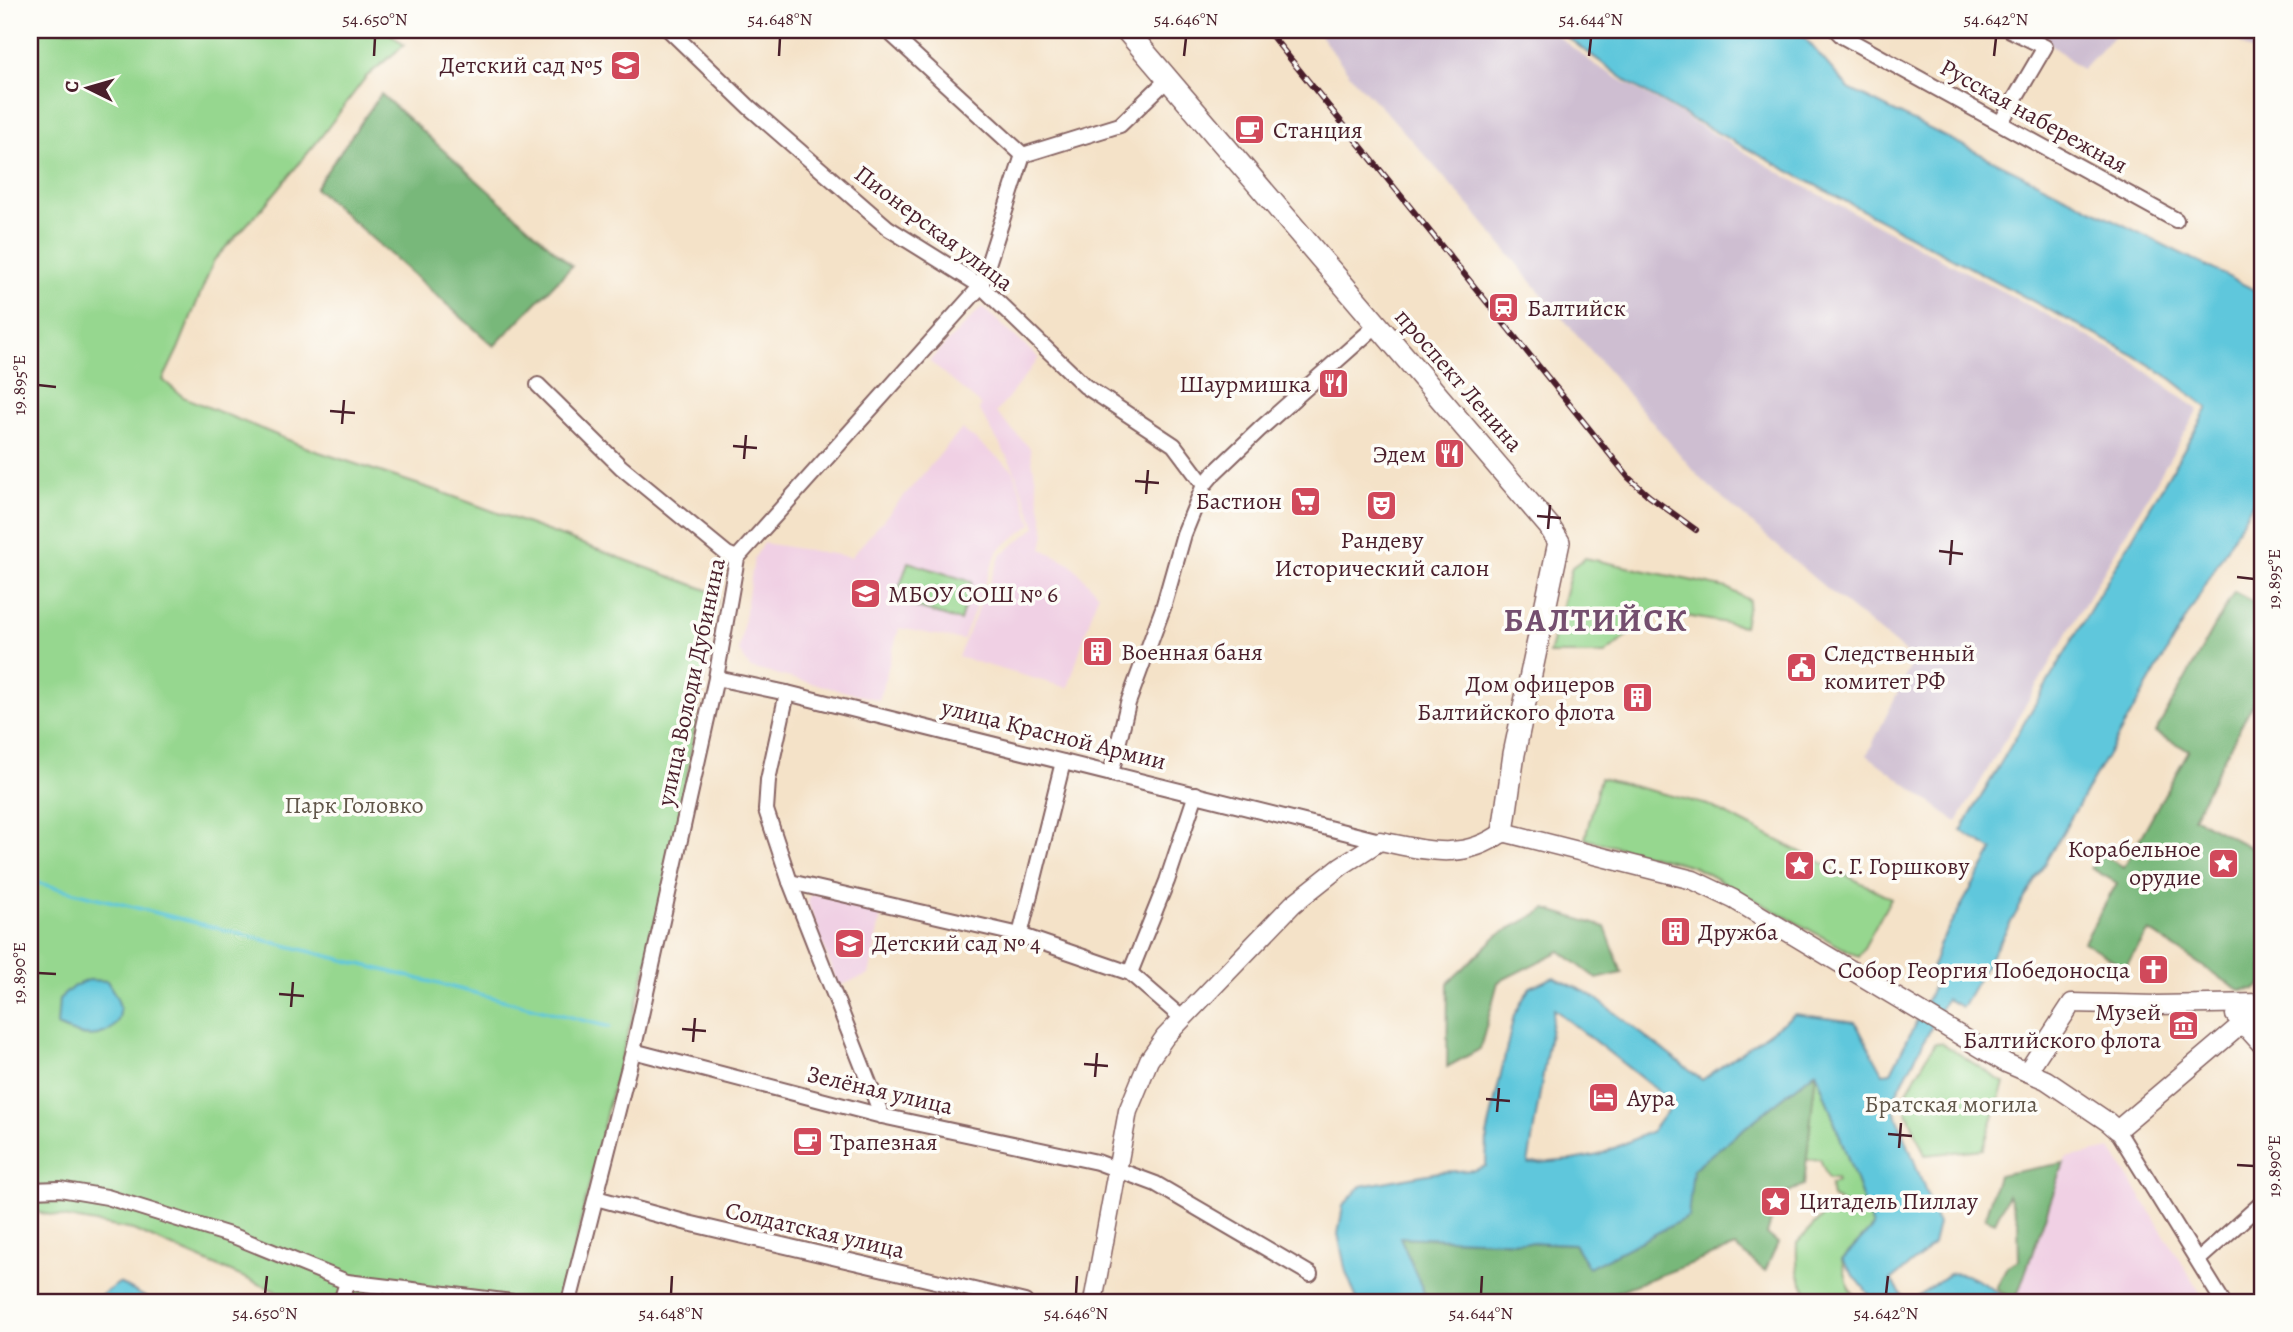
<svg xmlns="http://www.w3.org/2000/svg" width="2293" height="1332" font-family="Alegreya,serif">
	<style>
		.built { fill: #f0d0e4 }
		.industrial { fill: #cebed1 }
		.green { fill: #96d78f; stroke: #707b5d; stroke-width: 2 }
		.forest { fill: #78b87a; stroke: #616c52; stroke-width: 2 }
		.water { fill: #5fc7dc; stroke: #547384; stroke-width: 2; fill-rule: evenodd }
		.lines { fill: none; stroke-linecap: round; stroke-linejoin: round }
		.stream { stroke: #5fc7dc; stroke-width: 3.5 }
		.minor-casing { stroke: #866362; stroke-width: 18 }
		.tertiary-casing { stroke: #866362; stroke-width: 21 }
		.secondary-casing { stroke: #866362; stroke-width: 24 }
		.minor { stroke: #fff; stroke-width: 14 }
		.tertiary { stroke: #fff; stroke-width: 18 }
		.secondary { stroke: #fff; stroke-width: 21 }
		.rail-casing { stroke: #4a1f2b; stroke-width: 6 }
		.rail { stroke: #fdfcf7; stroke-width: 3.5; stroke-dasharray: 10; stroke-linecap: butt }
		.ticks { fill: none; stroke: #4a1f2b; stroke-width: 2.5 }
		.labels { text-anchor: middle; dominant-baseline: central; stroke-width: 7; stroke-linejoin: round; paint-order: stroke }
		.poi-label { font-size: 24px; fill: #4a1f2b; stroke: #fdfcf7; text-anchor: start }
		.street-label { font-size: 24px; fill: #4a1f2b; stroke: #fdfcf7 }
		.park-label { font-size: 24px; fill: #615649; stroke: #fdfcf7 }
		.district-label { font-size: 32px; font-weight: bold; letter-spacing: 2px; fill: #744f6f; stroke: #fdfcf7 }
		.neatline { fill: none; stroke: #4a1f2b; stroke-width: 2.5 }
		.ticks-label { font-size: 18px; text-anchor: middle; fill: #4a1f2b }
	</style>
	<rect width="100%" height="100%" fill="#fdfcf7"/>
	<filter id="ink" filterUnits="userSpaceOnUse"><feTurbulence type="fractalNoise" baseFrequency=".0143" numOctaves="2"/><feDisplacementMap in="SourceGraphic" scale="14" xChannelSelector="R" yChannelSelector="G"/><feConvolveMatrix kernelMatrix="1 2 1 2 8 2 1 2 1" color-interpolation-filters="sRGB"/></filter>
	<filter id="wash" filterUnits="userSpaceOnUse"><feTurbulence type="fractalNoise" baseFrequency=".00686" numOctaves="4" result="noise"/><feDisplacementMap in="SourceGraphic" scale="28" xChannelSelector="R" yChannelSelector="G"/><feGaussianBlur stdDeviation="1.57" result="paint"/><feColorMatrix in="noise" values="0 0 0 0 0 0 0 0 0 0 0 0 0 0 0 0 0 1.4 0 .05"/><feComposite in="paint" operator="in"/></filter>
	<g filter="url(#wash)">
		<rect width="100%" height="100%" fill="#f4e2c8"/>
		<g class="built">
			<path d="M982 307 1039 358 996 413 1030 448 1045 533 1042 549 1070 563 1098 594 1068 688 958 657 1001 555 1036 527 1013 467 979 409 982 406 929 361Z"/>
			<path d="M962 429 1013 470 1032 524 998 550 963 640 899 628 879 700 750 668 739 651 754 559 763 543 851 557Z"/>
			<path d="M814 894 882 910 869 975 838 986 808 903 810 895Z"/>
			<path d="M2111 1149 2206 1302H2015L2066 1158Z"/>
		</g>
		<g class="industrial">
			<path d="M1316 30H1550L1595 65 1796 182 2130 359 2198 410 1957 822 1867 755 1914 659 1815 579 1701 479 1530 280 1472 209 1391 117 1355 81Z"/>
			<path d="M2034 30H2119L2082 70Z"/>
			<path d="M2221 30H2263V57L2253 52Z"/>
		</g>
		<g class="green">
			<path d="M30 30H386L404 45 366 77 317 142 264 206 214 260 178 349 163 380 183 397 313 450 441 492 718 594 667 891 608 1106 562 1301 301 1302 133 1230 30 1211Z"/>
			<path d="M1585 558 1727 588 1749 600 1744 626 1657 611 1605 654H1549L1572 567Z"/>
			<path d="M908 562 972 582 960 621 895 601Z"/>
			<path d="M1600 778 1708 805 1891 898 1859 957 1693 866 1585 839Z"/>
			<path d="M1935 1043H1942L2004 1083 1983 1149 1925 1155 1902 1100Z"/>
			<path d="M1816 1071 1873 1227 1842 1260 1849 1289 1860 1302H1814C1797 1280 1796 1270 1797 1243L1832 1206 1846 1211 1845 1205 1832 1198 1830 1185 1837 1181 1836 1178 1828 1179 1820 1159 1806 1160Z"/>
		</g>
		<g class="forest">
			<path d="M381 94 572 266 494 346 315 188Z"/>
			<path d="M2234 592 2263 607V684L2193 817 2263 854V983L2256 989 2239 990 2149 931 2125 967 2084 942 2117 883 2091 868 2099 853 2124 867 2189 750 2155 733Z"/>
			<path d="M1546 909 1605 927 1622 973 1597 979 1560 951 1498 982 1480 1049 1447 1067 1448 983 1498 935Z"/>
			<path d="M1816 1071 1804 1185 1779 1196 1767 1234 1778 1243 1765 1271 1735 1247 1589 1302H1564L1555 1296 1536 1302H1428L1399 1237 1574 1244 1589 1267 1693 1169Z"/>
			<path d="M2064 1163 2015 1302H2014L1996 1288 2007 1266 2019 1260 2018 1219 2008 1195 1995 1222 1985 1218 1998 1175Z"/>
		</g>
		<g class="water">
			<path d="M1557 30H1798L1849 89 2263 294V491L2259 492 1962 1007 1946 999 1896 1094 1893 1106 1938 1223 1933 1244 1919 1258 1891 1280 1907 1301H1913C1923 1294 1940 1278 1950 1274 1966 1269 1998 1292 2010 1302H1875L1842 1260 1873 1227 1816 1071 1693 1169 1688 1217 1589 1268 1574 1244 1400 1237 1428 1302H1358L1346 1272 1338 1234 1343 1206 1361 1186 1439 1172 1475 1170 1486 1166 1487 1136 1514 1015 1530 987 1554 977 1590 994 1702 1080 1795 1014 1855 1022 1883 1073 1891 1072 1934 986 1932 968 1940 943 1993 850 1961 831 2208 408 2166 375 2132 354 1684 115 1631 84ZM1554 1009 1673 1103 1652 1131 1599 1155 1572 1160 1528 1164Z"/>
			<path d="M88 980 107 981C112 990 121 1001 120 1012 118 1033 95 1039 78 1034 71 1032 63 1029 57 1026L59 999 74 986Z"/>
			<path d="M119 1283 154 1302H91Z"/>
		</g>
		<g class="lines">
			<path class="stream" d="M38 883 610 1027"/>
		</g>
	</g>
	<g filter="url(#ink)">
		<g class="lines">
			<defs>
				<g id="minor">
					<path d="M669 30 749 107 888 228 981 286 1085 386 1174 445 1204 485"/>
					<path d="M887 30 1023 155 1120 125 1168 79"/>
					<path d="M1836 30 1842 36 2176 220"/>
					<path d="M2001 122 2045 47 2010 30"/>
					<path d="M538 385 621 467 727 554 737 558"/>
					<path d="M716 678 787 693 1380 841"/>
					<path d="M787 693 768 780 766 810 790 882 882 1116"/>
					<path d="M1111 774 1128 703 1163 608 1184 534 1204 485 1214 473 1260 429 1377 325"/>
					<path d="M790 882 1020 935 1130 973 1182 1018"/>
					<path d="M1020 935 1063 762"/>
					<path d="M1130 973 1167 881 1196 794"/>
					<path d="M633 1051 882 1116 1097 1162 1156 1184 1310 1274"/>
					<path d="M2117 1130 2223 1302"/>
					<path d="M30 1190 60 1189 107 1197 236 1237 347 1282 512 1302"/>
					<path d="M596 1198 688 1223 1025 1302"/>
					<path d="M2198 1260 2263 1202"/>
					<path d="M341 1302 347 1282"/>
					<path d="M569 1302 633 1051 716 678 737 558 981 286 1023 155"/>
				</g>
				<g id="tertiary">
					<path d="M2235 1015 2263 1046"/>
					<path d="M2027 1072 2072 1003 2156 1005 2263 1003"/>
					<path d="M1093 1302 1128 1111 1149 1060 1165 1037 1293 904 1341 866 1380 841C1425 850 1463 862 1503 832L1693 880 1733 899 2006 1063 2046 1080 2108 1122 2117 1130 2263 1006"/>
				</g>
				<path id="secondary" d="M1126 30 1549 526 1559 542 1514 754 1503 832"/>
			</defs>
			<use href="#minor" class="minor-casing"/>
			<use href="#tertiary" class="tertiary-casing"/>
			<use href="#secondary" class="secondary-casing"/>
			<use href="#minor" class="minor"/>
			<use href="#tertiary" class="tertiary"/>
			<use href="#secondary" class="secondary"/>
			<defs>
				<path id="rail" d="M1267 30 1629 478 1649 496 1696 530"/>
			</defs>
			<use href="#rail" class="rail-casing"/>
			<use href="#rail" class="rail"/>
		</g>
	</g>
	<path class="ticks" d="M374 56 375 38M779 56 780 38M1184 56 1186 38M1589 56 1591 38M1994 56 1996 38M38 385 56 387M330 411 355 413M342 424 344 400M733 446 757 448M744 459 746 435M1135 481 1159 483M1146 494 1148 470M1537 516 1561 518M1548 529 1550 505M1939 551 1963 554M1950 565 1952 540M2237 577 2254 579M38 973 56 974M279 994 304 996M291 1007 293 982M682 1029 706 1031M693 1042 695 1018M1084 1064 1108 1066M1095 1077 1097 1053M1486 1099 1510 1101M1497 1112 1499 1088M1888 1134 1912 1136M1899 1148 1901 1123M2237 1165 2254 1166M265 1294 267 1276M671 1294 672 1276M1076 1294 1077 1276M1481 1294 1482 1276M1886 1294 1888 1276"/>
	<defs>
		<symbol id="school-square" viewBox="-11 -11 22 22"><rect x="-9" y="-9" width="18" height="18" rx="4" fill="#d1495b" stroke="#fdfcf7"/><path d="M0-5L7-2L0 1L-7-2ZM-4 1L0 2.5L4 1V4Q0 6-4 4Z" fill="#fff"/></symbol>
		<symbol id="cafe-square" viewBox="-11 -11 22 22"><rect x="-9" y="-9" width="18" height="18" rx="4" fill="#d1495b" stroke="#fdfcf7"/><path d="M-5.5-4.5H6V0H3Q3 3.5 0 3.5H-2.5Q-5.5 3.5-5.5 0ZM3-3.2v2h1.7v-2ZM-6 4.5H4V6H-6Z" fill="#fff"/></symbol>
		<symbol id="station-square" viewBox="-11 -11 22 22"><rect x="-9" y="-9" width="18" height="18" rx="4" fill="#d1495b" stroke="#fdfcf7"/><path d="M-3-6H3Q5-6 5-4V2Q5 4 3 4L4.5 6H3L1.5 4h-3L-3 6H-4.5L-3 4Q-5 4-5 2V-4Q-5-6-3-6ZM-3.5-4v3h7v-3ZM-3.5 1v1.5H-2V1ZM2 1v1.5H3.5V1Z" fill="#fff"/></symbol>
		<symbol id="restaurant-square" viewBox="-11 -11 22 22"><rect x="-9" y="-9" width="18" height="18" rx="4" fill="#d1495b" stroke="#fdfcf7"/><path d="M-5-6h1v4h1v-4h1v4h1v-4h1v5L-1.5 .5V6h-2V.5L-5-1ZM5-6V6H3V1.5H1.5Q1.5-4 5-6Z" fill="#fff"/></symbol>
		<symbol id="supermarket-square" viewBox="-11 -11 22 22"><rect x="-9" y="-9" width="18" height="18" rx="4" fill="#d1495b" stroke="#fdfcf7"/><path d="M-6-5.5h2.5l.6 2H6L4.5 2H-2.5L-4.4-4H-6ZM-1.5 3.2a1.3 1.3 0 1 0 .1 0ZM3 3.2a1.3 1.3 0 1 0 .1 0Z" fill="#fff"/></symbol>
		<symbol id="theatre-square" viewBox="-11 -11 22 22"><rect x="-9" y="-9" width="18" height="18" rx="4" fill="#d1495b" stroke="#fdfcf7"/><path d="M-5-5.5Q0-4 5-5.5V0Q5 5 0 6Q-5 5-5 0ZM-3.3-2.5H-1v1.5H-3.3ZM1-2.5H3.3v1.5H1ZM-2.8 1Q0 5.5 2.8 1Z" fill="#fff"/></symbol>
		<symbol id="building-square" viewBox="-11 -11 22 22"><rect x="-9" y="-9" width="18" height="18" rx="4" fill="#d1495b" stroke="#fdfcf7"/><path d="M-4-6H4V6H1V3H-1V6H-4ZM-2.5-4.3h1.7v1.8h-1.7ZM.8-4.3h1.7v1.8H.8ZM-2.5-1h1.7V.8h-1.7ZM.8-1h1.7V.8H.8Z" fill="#fff"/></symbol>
		<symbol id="civic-square" viewBox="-11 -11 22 22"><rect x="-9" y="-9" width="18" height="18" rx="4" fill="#d1495b" stroke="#fdfcf7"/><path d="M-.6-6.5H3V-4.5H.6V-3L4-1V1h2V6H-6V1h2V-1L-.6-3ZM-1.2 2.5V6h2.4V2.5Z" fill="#fff"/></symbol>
		<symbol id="sight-square" viewBox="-11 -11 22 22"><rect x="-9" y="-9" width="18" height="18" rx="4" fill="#d1495b" stroke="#fdfcf7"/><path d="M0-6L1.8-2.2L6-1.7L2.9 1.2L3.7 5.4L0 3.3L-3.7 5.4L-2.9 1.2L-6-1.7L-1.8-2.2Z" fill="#fff"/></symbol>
		<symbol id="church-square" viewBox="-11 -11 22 22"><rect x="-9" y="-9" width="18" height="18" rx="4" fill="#d1495b" stroke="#fdfcf7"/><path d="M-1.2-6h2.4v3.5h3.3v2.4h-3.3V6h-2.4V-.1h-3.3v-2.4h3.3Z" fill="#fff"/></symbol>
		<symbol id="museum-square" viewBox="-11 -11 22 22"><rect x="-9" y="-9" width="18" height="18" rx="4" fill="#d1495b" stroke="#fdfcf7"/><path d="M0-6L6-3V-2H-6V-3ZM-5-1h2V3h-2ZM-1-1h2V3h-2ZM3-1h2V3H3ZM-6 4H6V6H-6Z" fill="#fff"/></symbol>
		<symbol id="hotel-square" viewBox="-11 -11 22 22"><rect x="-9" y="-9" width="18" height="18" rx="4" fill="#d1495b" stroke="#fdfcf7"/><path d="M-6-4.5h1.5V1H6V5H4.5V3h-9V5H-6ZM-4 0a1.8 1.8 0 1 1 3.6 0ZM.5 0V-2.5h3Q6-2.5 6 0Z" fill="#fff"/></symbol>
	</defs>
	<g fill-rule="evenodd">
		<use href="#school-square" x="608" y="48" width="35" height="35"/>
		<use href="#cafe-square" x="1232" y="112" width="35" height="35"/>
		<use href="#station-square" x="1486" y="290" width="35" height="35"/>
		<use href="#restaurant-square" x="1316" y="366" width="35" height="35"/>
		<use href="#restaurant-square" x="1432" y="436" width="35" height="35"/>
		<use href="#supermarket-square" x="1288" y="484" width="35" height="35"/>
		<use href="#theatre-square" x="1364" y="488" width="35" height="35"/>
		<use href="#school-square" x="848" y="576" width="35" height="35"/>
		<use href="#building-square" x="1080" y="634" width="35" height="35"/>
		<use href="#civic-square" x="1784" y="650" width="35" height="35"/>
		<use href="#building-square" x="1620" y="680" width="35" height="35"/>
		<use href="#sight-square" x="2206" y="846" width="35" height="35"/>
		<use href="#sight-square" x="1782" y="848" width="35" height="35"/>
		<use href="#building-square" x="1658" y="914" width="35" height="35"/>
		<use href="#school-square" x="832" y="926" width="35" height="35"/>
		<use href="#church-square" x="2136" y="952" width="35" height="35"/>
		<use href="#museum-square" x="2166" y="1008" width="35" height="35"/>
		<use href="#hotel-square" x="1586" y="1080" width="35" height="35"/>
		<use href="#cafe-square" x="790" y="1124" width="35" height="35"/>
		<use href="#sight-square" x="1758" y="1184" width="35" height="35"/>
	</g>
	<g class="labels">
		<g class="poi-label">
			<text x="603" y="65" text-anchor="end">Детский сад №5</text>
			<text x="1273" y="130">Станция</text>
			<text x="1527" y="308">Балтийск</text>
			<text x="1311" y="384" text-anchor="end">Шаурмишка</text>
			<text x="1426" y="454" text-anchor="end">Эдем</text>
			<text x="1282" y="501" text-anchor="end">Бастион</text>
			<text x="1382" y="540" text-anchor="middle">Рандеву<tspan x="1382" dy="28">Исторический салон</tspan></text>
			<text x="888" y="594">МБОУ СОШ № 6</text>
			<text x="1121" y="652">Военная баня</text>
			<text x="1824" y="653">Следственный<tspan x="1824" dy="28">комитет РФ</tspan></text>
			<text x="1615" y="684" text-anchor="end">Дом офицеров<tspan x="1615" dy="28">Балтийского флота</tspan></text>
			<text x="2201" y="849" text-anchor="end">Корабельное<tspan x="2201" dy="28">орудие</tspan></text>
			<text x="1822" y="866">С. Г. Горшкову</text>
			<text x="1698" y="932">Дружба</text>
			<text x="872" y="943">Детский сад № 4</text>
			<text x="2130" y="970" text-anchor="end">Собор Георгия Победоносца</text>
			<text x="2161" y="1012" text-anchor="end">Музей<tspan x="2161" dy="28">Балтийского флота</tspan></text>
			<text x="1627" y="1098">Аура</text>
			<text x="830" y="1142">Трапезная</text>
			<text x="1799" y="1201">Цитадель Пиллау</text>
		</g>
		<g class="street-label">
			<text transform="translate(2034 116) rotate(29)">Русская набережная</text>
			<text transform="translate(934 228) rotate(37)">Пионерская улица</text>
			<text transform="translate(1459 380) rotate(49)">проспект Ленина</text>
			<text transform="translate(691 682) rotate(-78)">улица Володи Дубинина</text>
			<text transform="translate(1054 734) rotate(14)">улица Красной Армии</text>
			<text transform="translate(880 1090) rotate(13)">Зелёная улица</text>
			<text transform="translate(815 1230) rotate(13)">Солдатская улица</text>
		</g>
		<g class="park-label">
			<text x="354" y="805">Парк Головко</text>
			<text x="1951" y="1104">Братская могила</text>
		</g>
		<g class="district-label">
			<text x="1596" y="620">БАЛТИЙСК</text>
		</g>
	</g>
	<rect width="2293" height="1332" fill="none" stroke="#fdfcf7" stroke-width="77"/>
	<g transform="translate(88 88) rotate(275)" stroke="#fdfcf7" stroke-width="5" paint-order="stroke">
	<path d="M0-5L12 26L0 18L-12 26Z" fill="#4a1f2b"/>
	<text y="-10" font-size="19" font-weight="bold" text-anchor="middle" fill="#4a1f2b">С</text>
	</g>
	<rect x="38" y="38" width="2216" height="1256" class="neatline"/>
	<g class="ticks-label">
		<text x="375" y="25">54.650°N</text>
		<text x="780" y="25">54.648°N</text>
		<text x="1186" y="25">54.646°N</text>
		<text x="1591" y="25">54.644°N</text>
		<text x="1996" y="25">54.642°N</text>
		<text transform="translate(19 385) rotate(-90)" y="6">19.895°E</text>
		<text transform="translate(2274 579) rotate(-90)" y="6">19.895°E</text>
		<text transform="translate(19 973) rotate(-90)" y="6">19.890°E</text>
		<text transform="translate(2274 1166) rotate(-90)" y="6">19.890°E</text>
		<text x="265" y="1319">54.650°N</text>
		<text x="671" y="1319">54.648°N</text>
		<text x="1076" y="1319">54.646°N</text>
		<text x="1481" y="1319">54.644°N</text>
		<text x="1886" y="1319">54.642°N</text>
	</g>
</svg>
